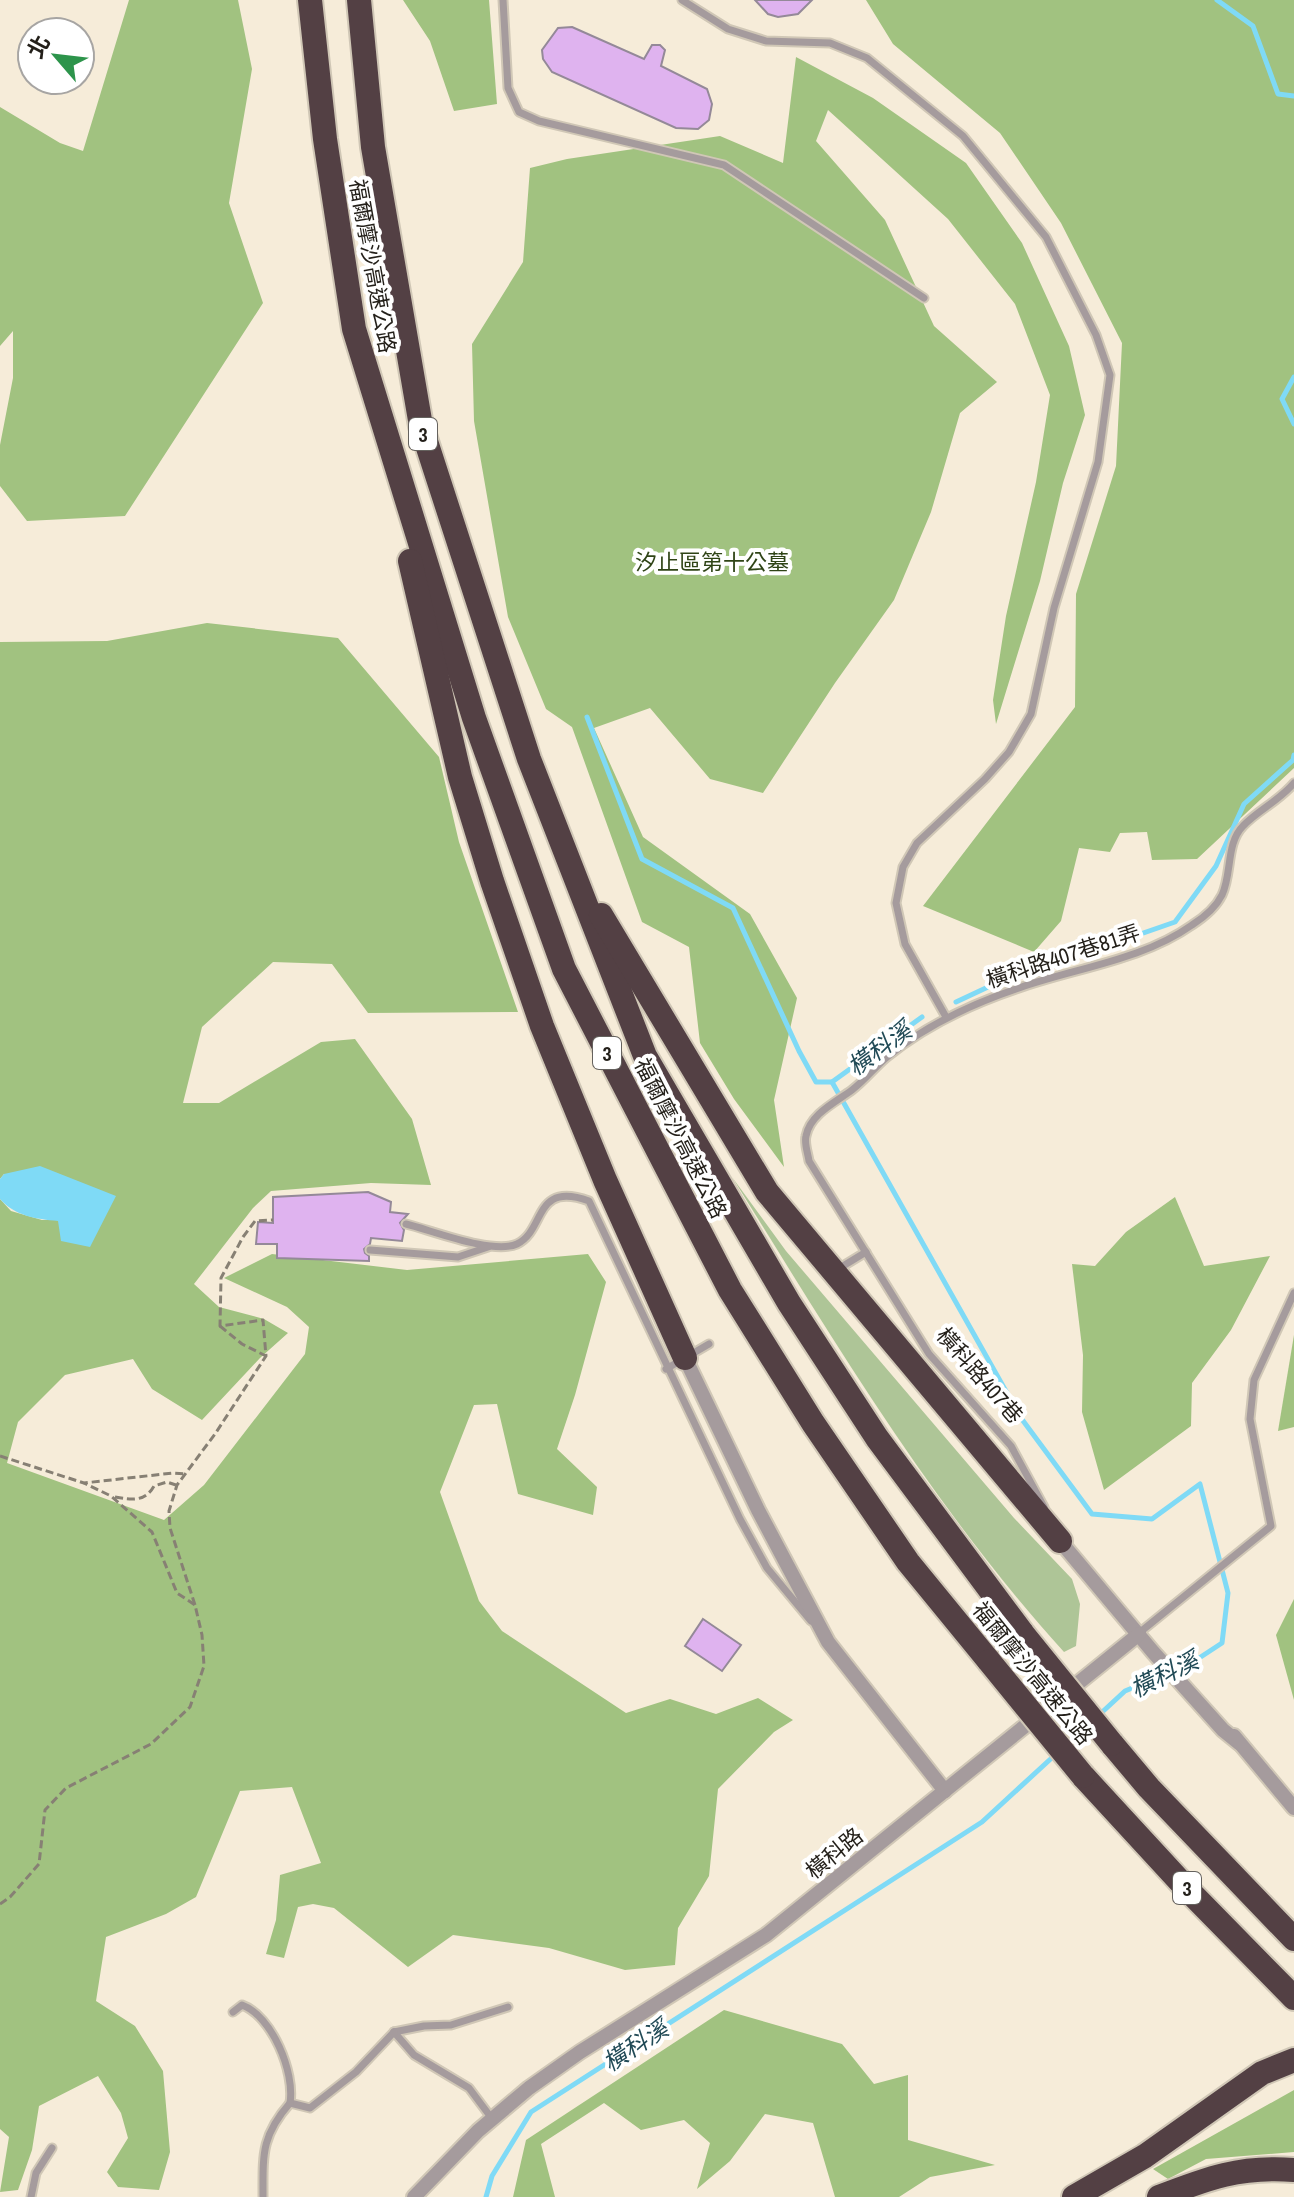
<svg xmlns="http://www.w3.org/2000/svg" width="1294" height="2197" font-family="'Archivo Narrow','Noto Sans TC',sans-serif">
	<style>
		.green { fill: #aec597 }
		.forest { fill: #a1c280 }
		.water { fill: #7fdaf6 }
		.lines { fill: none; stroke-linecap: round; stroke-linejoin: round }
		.stream { stroke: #7fdaf6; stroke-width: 5 }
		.building { fill: #dfb3ef; stroke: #948998; stroke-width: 2 }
		.service-casing { stroke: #d0c7b6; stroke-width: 11 }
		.minor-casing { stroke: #d0c7b6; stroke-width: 18 }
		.motorway-casing { stroke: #d0c7b6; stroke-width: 28 }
		.path { stroke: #878074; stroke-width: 3; stroke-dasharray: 8 4; stroke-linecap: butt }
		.service { stroke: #a59b9d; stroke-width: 7 }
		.minor { stroke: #a59b9d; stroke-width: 14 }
		.motorway { stroke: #534044; stroke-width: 24 }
		.motorway-bridge-casing { stroke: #d0c7b6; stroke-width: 28; stroke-linecap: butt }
		.motorway-bridge { stroke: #534044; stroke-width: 24 }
		.labels { text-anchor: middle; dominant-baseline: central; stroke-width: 8; stroke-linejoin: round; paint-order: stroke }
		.shield { fill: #fff; stroke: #65625e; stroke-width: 2 }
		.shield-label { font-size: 20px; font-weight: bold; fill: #231f19 }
		.street-label { font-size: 22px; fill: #231f19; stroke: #fff }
		.park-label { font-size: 22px; fill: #2f4416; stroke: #fff }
		.water-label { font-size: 24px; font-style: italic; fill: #214a56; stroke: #fff }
	</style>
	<rect width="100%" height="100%" fill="#f6ecd9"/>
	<path class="green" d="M732 1177 786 1251 1014 1518 1072 1579 1080 1604 1076 1646 1064 1652C934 1509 834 1341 732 1177Z"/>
	<g class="forest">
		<path d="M129 0H238L252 69 229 203 263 303 125 516 27 521 0 486V445L13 378V331L0 346V107L60 143 83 151Z"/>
		<path d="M403 0H489L497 104 454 111 430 41Z"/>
		<path d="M866 0H1294V768L1197 859 1152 860 1147 832 1120 833 1110 852 1079 848 1061 921 1034 952 923 906 1075 707 1076 594 1116 466 1122 343 1061 223 1000 133 893 44Z"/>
		<path d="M796 57 873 98 966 163 1022 243 1069 346 1085 415 1063 483 1040 581 996 724 993 700 1006 616 1036 482 1050 395 1015 304 948 219 828 110 816 141 885 220 934 326 997 382 960 413 931 512 894 600 835 683 763 793 710 779 650 708 594 728 643 837 750 914 797 998 774 1100 784 1167 734 1099 700 1043 689 947 642 922 572 727 546 709 508 617 474 421 472 344 523 262 530 168 567 159 720 136 783 163Z"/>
		<path d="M207 623 338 638 439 757 459 842 518 1012 368 1013 332 964 273 962 202 1027 183 1103H219L321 1042 355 1039 412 1119 431 1185 371 1183 271 1191 253 1208 194 1284 219 1307 264 1319 288 1333 260 1358 202 1420 152 1389 133 1359 65 1375 18 1422 7 1463 164 1520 204 1485 305 1354 309 1327 287 1307 224 1278 272 1254 407 1270 588 1254 606 1282 575 1395 557 1449 597 1487 593 1515 518 1494 497 1404 474 1405 440 1492 479 1601 502 1631 626 1713 670 1699 716 1714 758 1698 793 1720 774 1732 718 1789 709 1876 678 1928 675 1965 625 1970 549 1948 453 1935 408 1967 334 1908 313 1904 298 1907 284 1958 266 1954 276 1920 280 1875 321 1863 292 1787 240 1791 196 1897 166 1914 106 1937 96 2001 135 2026 163 2071 170 2152 159 2190 118 2187 107 2172 128 2138 121 2113 98 2076 39 2106 32 2150 18 2190 0 2192 9 2137 0 2129V1199L11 1211 42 1220H58L90 1247 4 1174 0 1179V642L107 641Z"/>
		<path d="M1175 1197 1204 1266 1270 1256 1231 1330 1192 1383 1191 1426 1104 1490 1082 1412 1083 1355 1072 1264 1095 1266 1126 1232Z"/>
		<path d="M1294 1335V1427L1278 1431Z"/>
		<path d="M1294 1599V1700L1276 1635Z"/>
		<path d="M724 2010 842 2044 874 2084 908 2075V2140L995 2165 930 2177 899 2197H835L813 2123 765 2114 730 2161 697 2189 710 2143 684 2120 641 2130 604 2103 541 2144 555 2197H513L526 2140Z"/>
		<path d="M1294 2090V2152L1206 2159 1168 2179 1153 2169Z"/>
	</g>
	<path class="water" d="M40 1166 116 1196 90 1247 61 1241 58 1221C36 1219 15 1216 0 1199V1179L4 1174Z"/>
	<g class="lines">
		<g class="stream">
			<path d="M1217 0 1253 26 1278 94 1294 96"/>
			<path d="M1294 377 1282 399 1294 424"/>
			<path d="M587 717 642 859 733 908 799 1051 816 1082H832"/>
			<path d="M956 1002 988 987 1175 922 1216 866 1244 804 1293 760 1294 755"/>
			<path d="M922 1017 832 1082 1021 1418 1092 1514 1152 1519 1200 1484 1228 1593 1222 1643 1190 1664 1125 1691 1099 1715"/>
			<path d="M1067 1745 1089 1725"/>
			<path d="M486 2197 492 2176 531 2112 982 1822 1056 1754"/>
		</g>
	</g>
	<g class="building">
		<path d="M755 0H812L798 14 778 17 768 14Z"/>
		<path d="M572 27 644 59 652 45H660L665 50 661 66 707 89 712 104 709 120 698 129 676 128 552 72 543 59 542 50 558 28Z"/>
		<path d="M368 1192 391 1202 390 1212 408 1214 400 1223 404 1230 402 1241 371 1238 370 1244 364 1249 365 1253 369 1256V1261L277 1258V1244H256L258 1222 273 1223V1197Z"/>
		<path d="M703 1619 741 1645 722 1671 685 1646Z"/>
	</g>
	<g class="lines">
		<defs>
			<g id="service">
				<path d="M503 0 508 88 519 112 539 121 724 165 924 298"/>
				<path d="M682 0 728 29 766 41 830 43 867 58 963 136 1046 237 1096 335 1110 375 1098 462 1054 608 1031 714 1009 752 985 779 917 843 903 867 896 903 905 944 946 1017"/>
				<path d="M406 1224C431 1230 493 1255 517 1244 546 1230 533 1181 589 1201L740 1519 767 1568 811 1621"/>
				<path d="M370 1250 458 1257 488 1247"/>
				<path d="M843 1266 866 1252"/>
				<path d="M666 1369 709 1344"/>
				<path d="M1044 1507 1011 1446 929 1354 809 1161C808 1154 804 1143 806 1136 810 1114 836 1102 852 1090 865 1080 875 1067 887 1057 925 1026 969 1005 1016 989 1074 968 1141 961 1192 925 1203 918 1216 907 1222 895 1232 874 1226 843 1243 826 1258 810 1279 801 1294 783"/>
				<path d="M1139 1633 1271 1526 1250 1419 1254 1380 1294 1293"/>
				<path d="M233 2012 242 2005C272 2016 295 2072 290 2103"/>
				<path d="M394 2032 414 2055 469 2088 493 2120"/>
				<path d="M394 2032 424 2026 451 2025 508 2007"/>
				<path d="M290 2103 310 2108 356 2072 394 2032"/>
				<path d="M31 2197 36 2173 52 2148"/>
				<path d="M263 2197C263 2155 261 2136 290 2103"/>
			</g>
			<g id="minor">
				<path d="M685 1358 758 1510 828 1642 945 1791"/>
				<path d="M1060 1541 1153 1652 1223 1730 1239 1743"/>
				<path d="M1234 1736 1294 1808"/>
				<path d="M414 2197 478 2131 529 2088 580 2052 766 1935 1139 1634"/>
			</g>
			<g id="motorway">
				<path d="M310 0 325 139 354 329 474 718 564 969 730 1290 813 1423 908 1562 989 1661"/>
				<path d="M359 0 373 147 421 426 529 759 645 1056 789 1303 877 1438 1023 1634"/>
				<path d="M410 561 460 777 492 881 542 1026 605 1180 685 1358"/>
				<path d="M601 915 767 1192 1060 1541"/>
				<path d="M1112 1744 1149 1788 1294 1939"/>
				<path d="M1083 1776 1187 1889 1294 1998"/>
				<path d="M1074 2197 1145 2156 1262 2073 1294 2060"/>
				<path d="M1159 2197C1208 2178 1240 2166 1294 2170"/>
			</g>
		</defs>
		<use href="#service" class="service-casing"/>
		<use href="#minor" class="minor-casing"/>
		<use href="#motorway" class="motorway-casing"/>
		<g class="path">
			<path d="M220 1326 242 1344 266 1356"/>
			<path d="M0 1456 84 1483 173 1473 187 1474"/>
			<path d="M115 1497C132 1500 145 1502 154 1486L167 1482 176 1485"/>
			<path d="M195 1605 170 1528 169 1511 177 1485 215 1434 266 1356 263 1320 220 1326 221 1278 243 1237 255 1221 273 1220"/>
			<path d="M0 1904 10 1897 39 1864 45 1810 66 1788 151 1744 190 1707 204 1666 202 1635 195 1605 177 1593 152 1532 111 1496 84 1483"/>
		</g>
		<use href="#service" class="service"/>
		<use href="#minor" class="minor"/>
		<use href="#motorway" class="motorway"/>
		<defs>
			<g id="motorway-bridge">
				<path d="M1023 1634 1112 1744"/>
				<path d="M989 1661 1083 1776"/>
			</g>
		</defs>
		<use href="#motorway-bridge" class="motorway-bridge-casing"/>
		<use href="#motorway-bridge" class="motorway-bridge"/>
	</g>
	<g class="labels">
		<g class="shield">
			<rect x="409" y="418" width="28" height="32" rx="6"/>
			<rect x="593" y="1037" width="28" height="32" rx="6"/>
			<rect x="1173" y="1872" width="28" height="32" rx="6"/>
		</g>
		<g class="shield-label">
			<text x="423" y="434">3</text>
			<text x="607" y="1053">3</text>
			<text x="1187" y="1888">3</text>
		</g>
		<g class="street-label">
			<text transform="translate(373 266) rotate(80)">福爾摩沙高速公路</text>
			<text transform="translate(1063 956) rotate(-18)">橫科路407巷81弄</text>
			<text transform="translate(681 1138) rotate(63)">福爾摩沙高速公路</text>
			<text transform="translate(980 1375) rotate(49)">橫科路407巷</text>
			<text transform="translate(1033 1673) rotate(51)">福爾摩沙高速公路</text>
			<text transform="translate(834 1853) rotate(-39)">橫科路</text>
		</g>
		<g class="park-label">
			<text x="712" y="562">汐止區第十公墓</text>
		</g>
		<g class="water-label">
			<text transform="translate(879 1048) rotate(-36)">橫科溪</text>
			<text transform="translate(1164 1674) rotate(-26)">橫科溪</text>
			<text transform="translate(635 2045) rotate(-33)">橫科溪</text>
		</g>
	</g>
	<g transform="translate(56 56) rotate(298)"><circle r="38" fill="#ffffff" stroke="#a7a5a3" stroke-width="2"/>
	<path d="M0-6L14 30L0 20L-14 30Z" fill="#2d944b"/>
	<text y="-12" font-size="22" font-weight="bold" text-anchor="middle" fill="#231f19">北</text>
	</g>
</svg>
